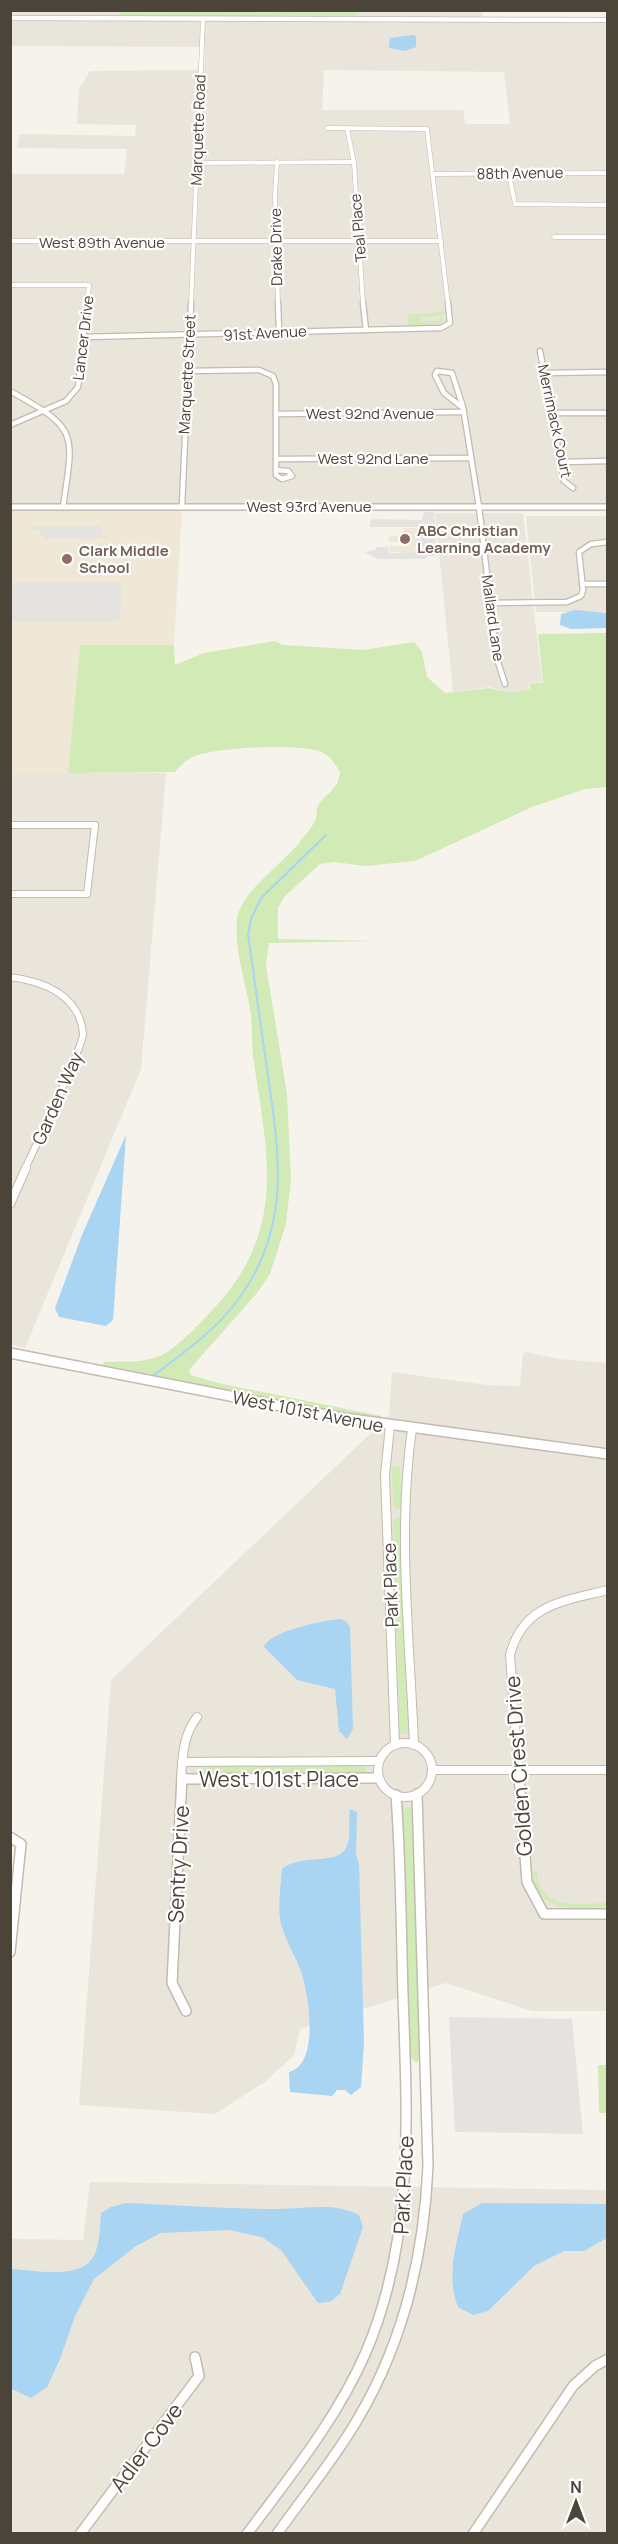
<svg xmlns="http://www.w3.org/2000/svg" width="618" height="2544" font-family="Manrope,sans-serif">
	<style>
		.residential { fill: #eae5da; fill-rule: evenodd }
		.education { fill: #efe8d6 }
		.green { fill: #d2eab5 }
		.parking { fill: #e5e3e0 }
		.water { fill: #a9d4f2 }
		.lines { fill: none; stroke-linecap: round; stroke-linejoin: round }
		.stream { stroke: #a9d4f2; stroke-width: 2 }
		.minor-far4-casing { stroke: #c2bbae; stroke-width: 5 }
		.minor-far3-casing { stroke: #c2bbae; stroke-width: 7 }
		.minor-far2-casing { stroke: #c2bbae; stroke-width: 8 }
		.minor-far1-casing { stroke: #c2bbae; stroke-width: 10 }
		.minor-casing { stroke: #c2bbae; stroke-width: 12 }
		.tertiary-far2-casing { stroke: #c2bbae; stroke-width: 6 }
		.tertiary-far1-casing { stroke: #c2bbae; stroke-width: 8 }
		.tertiary-casing { stroke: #c2bbae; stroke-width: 12 }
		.minor-far4 { stroke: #fff; stroke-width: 4 }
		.minor-far3 { stroke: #fff; stroke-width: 4.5 }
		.minor-far2 { stroke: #fff; stroke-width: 6 }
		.minor-far1 { stroke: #fff; stroke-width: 8 }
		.minor { stroke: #fff; stroke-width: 9 }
		.tertiary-far2 { stroke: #fff; stroke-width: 4.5 }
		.tertiary-far1 { stroke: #fff; stroke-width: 5 }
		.tertiary { stroke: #fff; stroke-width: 9 }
		.education-dot { fill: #8d6e63; stroke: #fff; stroke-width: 2 }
		.labels { text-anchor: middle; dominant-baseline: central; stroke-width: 4.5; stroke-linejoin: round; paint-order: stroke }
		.far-street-label { font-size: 15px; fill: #4b4439; stroke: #fff }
		.far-education-label { font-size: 15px; font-weight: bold; fill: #785e54; stroke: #fff; text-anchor: start }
		.street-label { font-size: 18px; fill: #4b4439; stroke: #fff }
		.near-street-label { font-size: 21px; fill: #4b4439; stroke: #fff }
	</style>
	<rect width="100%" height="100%" fill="#f6f3ec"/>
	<g class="residential">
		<path d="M320 10V19H357L356 11 482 10 483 20H607V507H11V174H124L127 149 17 148 20 134 135 136 136 125 77 124 79 89 90 71 204 70 205 47 11 46V19H282V11ZM324 70 504 72 510 124H465L463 110H322Z"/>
		<path d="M11 11H120L119 17H11Z"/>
		<path d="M435 513H523L542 682 529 683V689L512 693 489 687 453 692Z"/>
		<path d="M526 516H607V612H536Z"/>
		<path d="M10 772 166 773 141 1069 25 1348 10 1344Z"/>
		<path d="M526 1352 559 1359 607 1363V2011H532L446 1983 300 2029 294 2055 266 2081 215 2114 79 2105 111 1680 389 1416 392 1372 487 1385 520 1386 523 1354Z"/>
		<path d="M90 2182 607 2190V2533L11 2534V2239L83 2240Z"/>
	</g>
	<g class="education">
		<path d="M10 510 182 511 174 645 80 646 68 773 11 772Z"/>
		<path d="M404 528H416L417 537H420V541H416L417 552H390V546H406L405 542H389V536H404Z"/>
	</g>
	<g class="green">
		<path d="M120 10H356L357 16 119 17Z"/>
		<path d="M444 312V315L421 318V321H438L440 317H444L440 324 409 326 408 314Z"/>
		<path d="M607 633V787L585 789 532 807 415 861 365 866 334 862 320 864 284 897 278 908V939L377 941 269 943 266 965 287 1094 291 1179 286 1224 270 1274 257 1293 189 1370 191 1375 218 1383 381 1416 380 1420 103 1365 104 1362C120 1361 139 1363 154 1358 174 1353 202 1321 216 1306 286 1229 268 1156 254 1063 251 1045 253 1027 250 1009 245 980 234 949 237 919 240 893 282 864 299 843 304 836 311 829 315 821 318 815 315 810 319 804 329 790 337 792 340 772 335 764 331 756 321 752 301 743 213 747 192 757 185 761 180 766 175 772L68 773 80 645H174L175 665 204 653 275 641 283 645 363 650 414 642 422 652 427 677 445 693 489 688 512 693 530 689V683H543L538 634Z"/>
		<path d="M392 1466 400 1467 402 1506 398 1510 393 1505Z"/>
		<path d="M398 1517 402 1520 410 1734H400L393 1520Z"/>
		<path d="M207 1766H366V1773L203 1775 200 1769Z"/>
		<path d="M402 1807H410L413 1812 421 2055 417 2063 410 2057Z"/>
		<path d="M533 1872H537C540 1912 578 1903 607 1903V1907C575 1907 537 1916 533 1872Z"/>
		<path d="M598 2065H607V2113H599Z"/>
	</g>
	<g class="parking">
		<path d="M424 512H434L437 556H427L426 559H378L364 552 375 550 376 547H388L389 553 417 552V541L420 540 419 529 425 527H370V522L372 519 422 520Z"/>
		<path d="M100 526 102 535 107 536V538L44 539V536H40V530L30 529V527Z"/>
		<path d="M11 583H122L120 619 112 622H11Z"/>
		<path d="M449 2017 572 2019 583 2134 455 2132Z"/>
	</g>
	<g class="water">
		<path d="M412 35 416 36V47L405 51 389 48 390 38Z"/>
		<path d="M575 610 607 613V628L571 629 560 625 561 614Z"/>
		<path d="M126 1135 113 1320 106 1326 59 1317 55 1308 82 1235Z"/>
		<path d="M340 1619 346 1621 350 1627 353 1729 347 1739 339 1731 335 1689 297 1680 264 1647C268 1632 324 1620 340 1619Z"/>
		<path d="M350 1809 357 1812 356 1854 359 1864 364 2043 361 2087 351 2095 345 2090H337L332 2096 290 2092 289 2072C320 2064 309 1995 301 1971 295 1956 286 1941 281 1924 277 1908 281 1886 282 1869 302 1852 342 1868 348 1843 351 1832 348 1820 350 1809Z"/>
		<path d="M126 2203C177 2205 227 2209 278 2209 306 2209 333 2202 359 2215L363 2227 340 2294 330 2302 318 2303 281 2250 262 2237 229 2230 161 2233 136 2246 94 2279 75 2316 60 2359 47 2387 31 2398 10 2388 11 2269C35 2270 86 2282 96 2251 100 2239 100 2225 101 2213L111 2207Z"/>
		<path d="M482 2203 607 2204V2238L584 2251H564L534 2266 488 2311 473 2315 458 2307C446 2275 456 2246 463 2214Z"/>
	</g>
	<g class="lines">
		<path class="stream" d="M153 1376C184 1352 217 1330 240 1297 292 1225 279 1151 267 1069 261 1024 254 979 248 934L251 919 261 898 326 835"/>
		<defs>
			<g id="minor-far4">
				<path d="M327 128 427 129 448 304"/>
				<path d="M347 128 354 163 363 304"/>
				<path d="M277 162 275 195 278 304"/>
				<path d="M197 163 354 162"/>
				<path d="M433 174 608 173"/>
				<path d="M509 174 515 204 608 205"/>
				<path d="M554 237H608"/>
				<path d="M10 241H441"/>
				<path d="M10 285H89L87 304"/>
				<path d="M191 304 203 19"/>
			</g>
			<g id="minor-far3">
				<path d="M278 303 279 331"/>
				<path d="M363 303 366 330"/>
				<path d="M83 337 441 328 450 323 448 303"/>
				<path d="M540 351 564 481 573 488"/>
				<path d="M187 371 259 370 273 376 276 384V470"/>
				<path d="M545 373 608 372"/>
				<path d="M10 391C79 429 74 432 63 507"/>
				<path d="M463 408 444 393 435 375 437 371 452 373 463 407 479 507 497 659 505 684"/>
				<path d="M552 413H608"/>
				<path d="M276 414 464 412"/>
				<path d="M10 425 66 401 78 387 87 303"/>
				<path d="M276 459 470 458"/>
				<path d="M561 462 608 461"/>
				<path d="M276 470 288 471 292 476 282 479 276 475Z"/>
				<path d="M182 506 191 303"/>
				<path d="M582 584H608"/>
				<path d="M490 603 567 602 581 596 583 590 579 552 591 544 608 542"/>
			</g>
			<g id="minor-far2">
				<path d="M10 825H95L87 894H10"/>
				<path d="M10 977C43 981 80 995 83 1034 83 1047 34 1149 25 1169"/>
			</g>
			<g id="minor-far1">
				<path d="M10 1204 26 1168"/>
				<path d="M390 1426 385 1475 395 1745"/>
				<path d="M412 1429C397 1533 410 1640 414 1745"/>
				<circle cx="405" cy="1770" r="27"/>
				<path d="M182 1762 378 1761"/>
				<path d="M434 1770H608"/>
				<path d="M181 1778C183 1754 183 1736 197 1717"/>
				<path d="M519 1778 510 1655C523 1604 564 1601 608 1590"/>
			</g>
			<g id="minor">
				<path d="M182 1776 172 1983 186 2011"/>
				<path d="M519 1776 527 1882 544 1914H608"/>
				<path d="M182 1779 377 1778"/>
				<path d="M10 1837 21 1844 10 1952"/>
				<path d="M80 2534 199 2376 195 2357"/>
				<path d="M247 2534C290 2476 337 2419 366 2352 415 2237 407 2116 403 1995 401 1928 401 1861 396 1795"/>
				<path d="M277 2534C303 2497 333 2461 356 2422 403 2344 424 2257 428 2166L417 1794"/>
				<path d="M473 2534 573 2386 595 2366 608 2359"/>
			</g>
			<path id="tertiary-far2" d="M10 18 608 20"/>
			<path id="tertiary-far1" d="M10 507H608"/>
			<path id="tertiary" d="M10 1353 337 1417 608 1454"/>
		</defs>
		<use href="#minor-far4" class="minor-far4-casing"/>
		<use href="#minor-far3" class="minor-far3-casing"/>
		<use href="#minor-far2" class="minor-far2-casing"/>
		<use href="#minor-far1" class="minor-far1-casing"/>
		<use href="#minor" class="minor-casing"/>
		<use href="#tertiary-far2" class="tertiary-far2-casing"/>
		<use href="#tertiary-far1" class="tertiary-far1-casing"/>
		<use href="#tertiary" class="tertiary-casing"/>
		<use href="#minor-far4" class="minor-far4"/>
		<use href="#minor-far3" class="minor-far3"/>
		<use href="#minor-far2" class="minor-far2"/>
		<use href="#minor-far1" class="minor-far1"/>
		<use href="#minor" class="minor"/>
		<use href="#tertiary-far2" class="tertiary-far2"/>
		<use href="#tertiary-far1" class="tertiary-far1"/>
		<use href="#tertiary" class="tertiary"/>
	</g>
	<g class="education-dot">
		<circle cx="405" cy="539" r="6"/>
		<circle cx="67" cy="559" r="6"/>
	</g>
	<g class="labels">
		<g class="far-street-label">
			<text transform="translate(198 130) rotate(-88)">Marquette Road</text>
			<text transform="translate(520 173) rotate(-1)">88th Avenue</text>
			<text transform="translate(358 228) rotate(-95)">Teal Place</text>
			<text x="102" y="242">West 89th Avenue</text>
			<text transform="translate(276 247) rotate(-91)">Drake Drive</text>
			<text transform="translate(265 333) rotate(-3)">91st Avenue</text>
			<text transform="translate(83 338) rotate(-83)">Lancer Drive</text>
			<text transform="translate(187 374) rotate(-87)">Marquette Street</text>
			<text x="370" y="413">West 92nd Avenue</text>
			<text transform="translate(555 421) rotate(78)">Merrimack Court</text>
			<text x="373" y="458">West 92nd Lane</text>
			<text x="309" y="506">West 93rd Avenue</text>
			<text transform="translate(493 618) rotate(82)">Mallard Lane</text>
		</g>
		<g class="far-education-label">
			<text x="417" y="530">ABC Christian<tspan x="417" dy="17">Learning Academy</tspan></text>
			<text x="79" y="550">Clark Middle<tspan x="79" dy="17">School</tspan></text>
		</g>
		<g class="street-label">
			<text transform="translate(57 1098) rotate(-66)">Garden Way</text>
			<text transform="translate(308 1411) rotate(11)">West 101st Avenue</text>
			<text transform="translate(390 1585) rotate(-92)">Park Place</text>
		</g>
		<g class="near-street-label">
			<text transform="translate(518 1766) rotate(-94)">Golden Crest Drive</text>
			<text x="279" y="1779">West 101st Place</text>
			<text transform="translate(178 1864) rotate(-87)">Sentry Drive</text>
			<text transform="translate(403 2185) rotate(-87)">Park Place</text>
			<text transform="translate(146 2447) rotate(-53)">Adler Cove</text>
		</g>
	</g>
	<rect width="618" height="2544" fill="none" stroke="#4b4439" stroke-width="24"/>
	<g transform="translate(576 2502)" stroke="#ffffff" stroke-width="4.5" paint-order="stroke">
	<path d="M0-4.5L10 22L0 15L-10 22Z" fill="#4b4439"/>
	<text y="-9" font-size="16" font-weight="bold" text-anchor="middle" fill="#4b4439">N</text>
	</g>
</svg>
